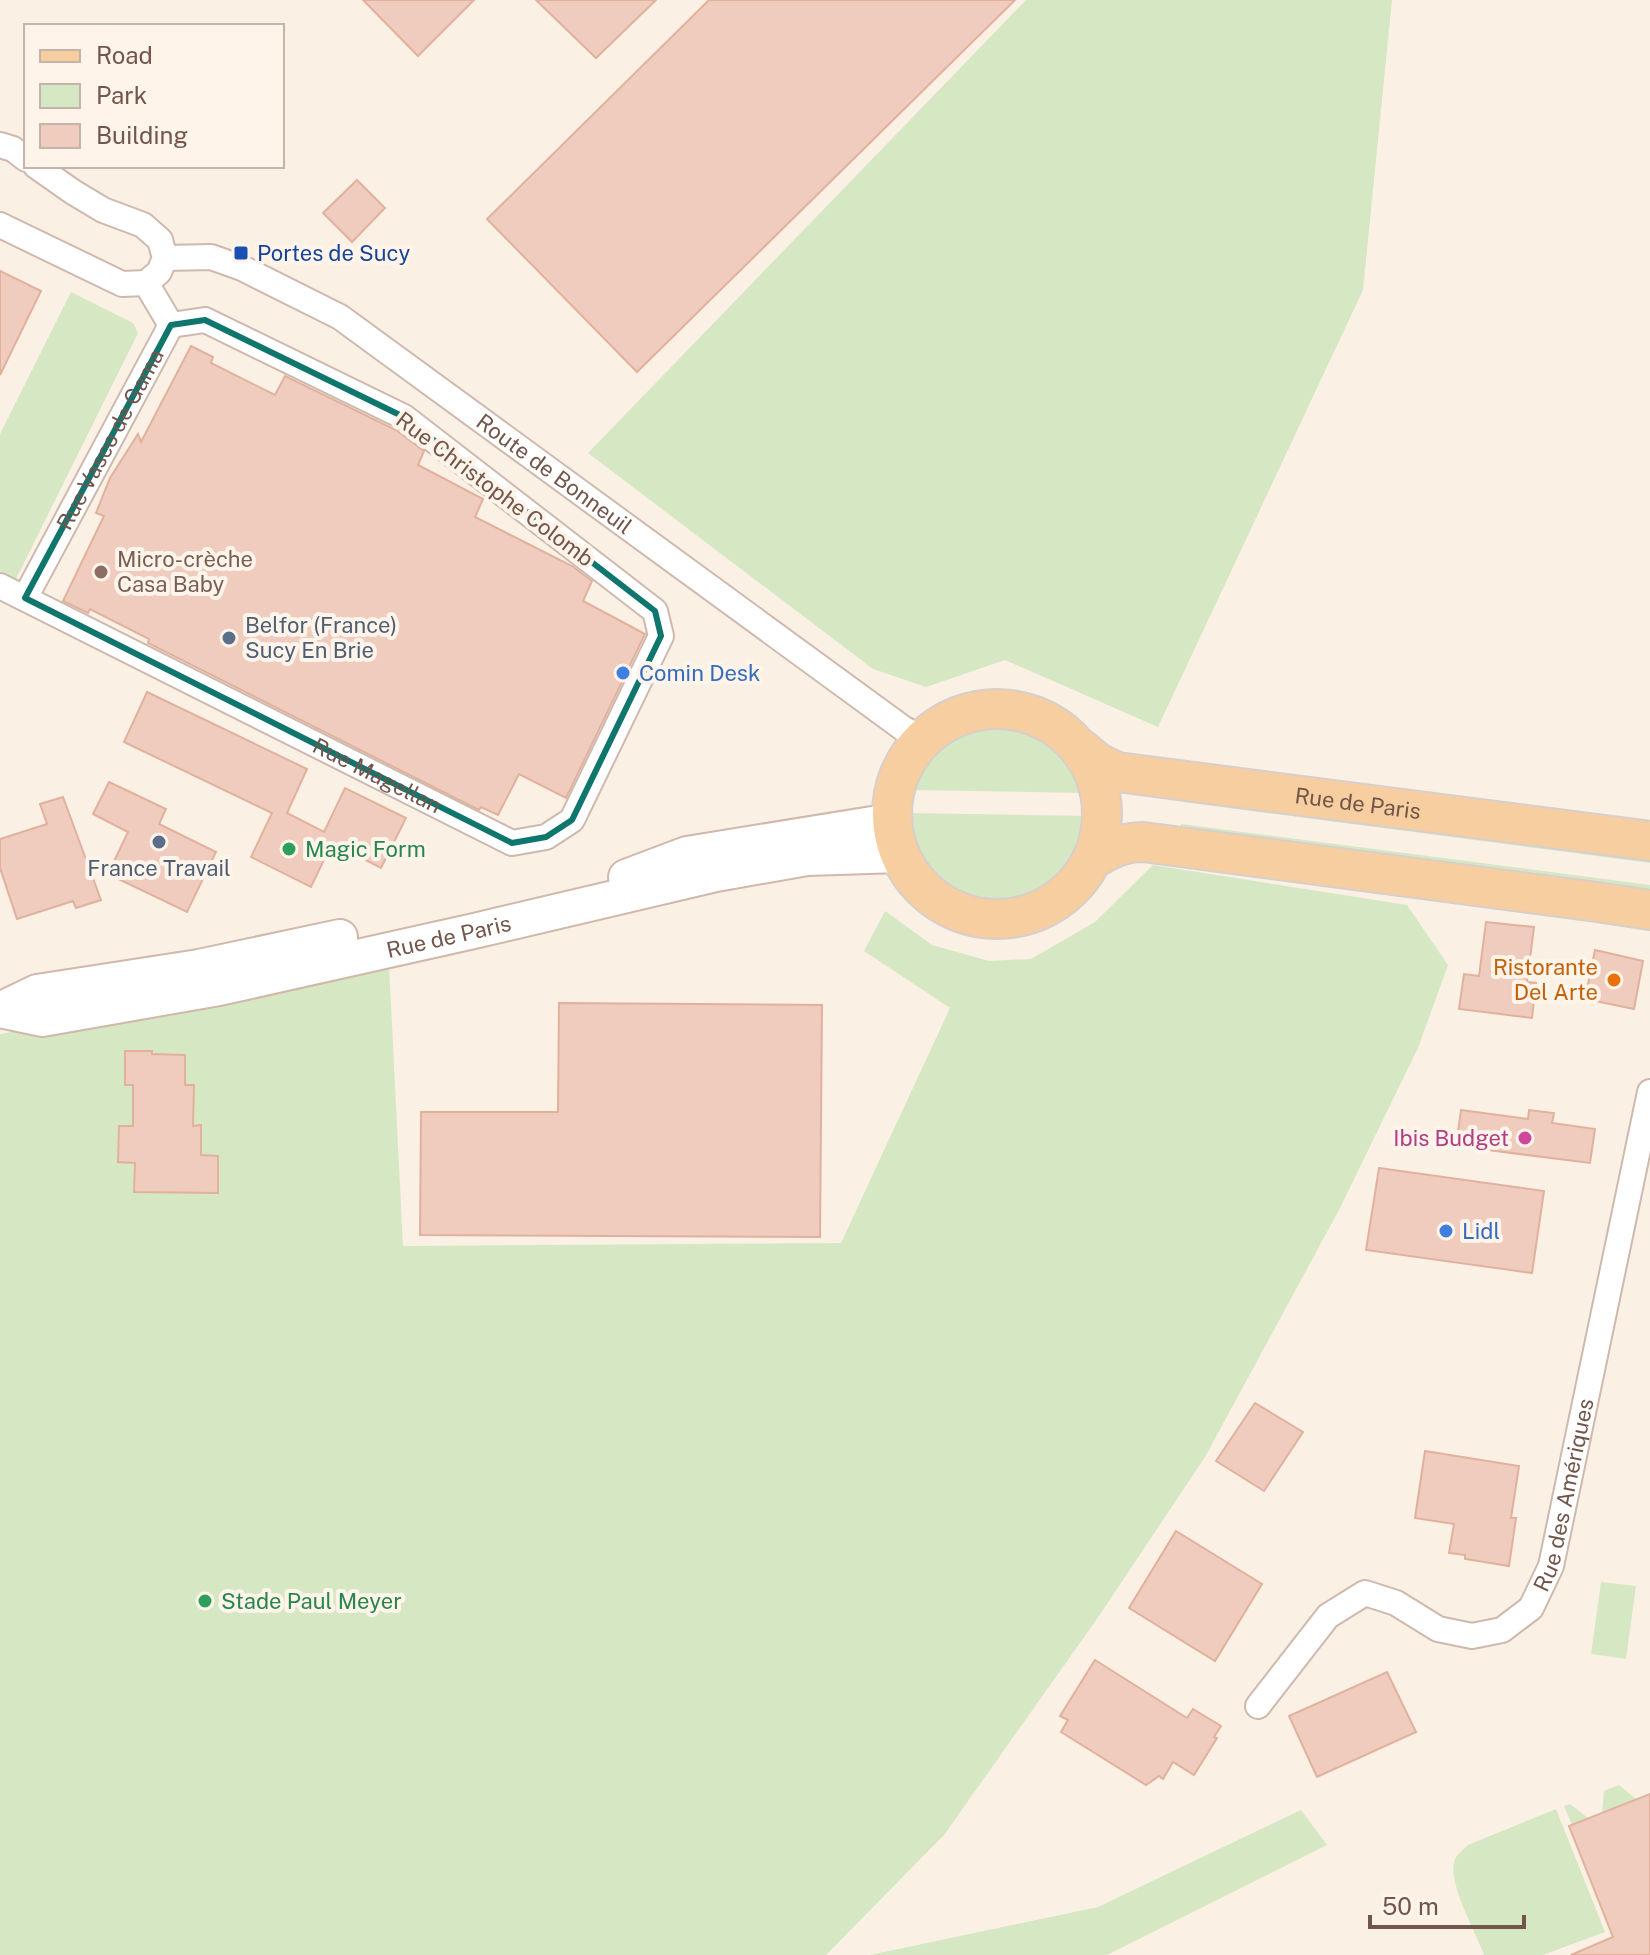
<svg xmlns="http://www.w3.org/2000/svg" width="1650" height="1955" font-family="'Public Sans',sans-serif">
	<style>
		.green { fill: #d5e8c3 }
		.building { fill: #efccbd; stroke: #e1b19e; stroke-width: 2 }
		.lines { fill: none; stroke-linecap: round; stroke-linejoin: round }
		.street-casing { stroke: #ceb9ae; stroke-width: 28 }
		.secondary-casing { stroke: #d0b8ab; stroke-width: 38 }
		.primary-casing { stroke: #d8cfcd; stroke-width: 42 }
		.street { stroke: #fff; stroke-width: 24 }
		.secondary { stroke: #fff; stroke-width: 34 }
		.primary { stroke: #f6ce9f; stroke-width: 38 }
		.marked { fill: none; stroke: #0f766e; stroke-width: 6; stroke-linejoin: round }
		.transit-dot { fill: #1a4fb4; stroke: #fef4e9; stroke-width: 3 }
		.education-dot { fill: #8d6e63; stroke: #fef4e9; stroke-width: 3 }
		.service-dot { fill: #5c6f8a; stroke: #fef4e9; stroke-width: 3 }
		.shop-dot { fill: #3f7fe0; stroke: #fef4e9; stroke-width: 3 }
		.leisure-dot { fill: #2e9e5b; stroke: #fef4e9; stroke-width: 3 }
		.food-dot { fill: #e8710a; stroke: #fef4e9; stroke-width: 3 }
		.hotel-dot { fill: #d1479c; stroke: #fef4e9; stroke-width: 3 }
		.labels { text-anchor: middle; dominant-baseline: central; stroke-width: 8; stroke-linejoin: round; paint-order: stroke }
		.transit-label { font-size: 22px; fill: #164399; stroke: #fef4e9; text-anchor: start }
		.street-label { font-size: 22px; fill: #72554b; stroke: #fef4e9 }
		.education-label { font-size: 22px; fill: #785e54; stroke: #fef4e9; text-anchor: start }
		.service-label { font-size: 22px; fill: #4e5e75; stroke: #fef4e9; text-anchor: start }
		.shop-label { font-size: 22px; fill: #366cbe; stroke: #fef4e9; text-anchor: start }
		.leisure-label { font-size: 22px; fill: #27864d; stroke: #fef4e9; text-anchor: start }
		.food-label { font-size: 22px; fill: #c56008; stroke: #fef4e9; text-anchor: end }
		.hotel-label { font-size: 22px; fill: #b23c85; stroke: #fef4e9; text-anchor: end }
	</style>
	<rect width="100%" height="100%" fill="#fbf0e4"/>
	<g class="green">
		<path d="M1026 0H1392L1363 290 1158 727 1005 660 926 687 873 669 588 453Z"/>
		<path d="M71 292 133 323 138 333 16 579 0 571V434Z"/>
		<path d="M995 723C1027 724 1056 735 1074 763 1080 772 1085 782 1086 793L909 790C923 750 954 728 995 723Z"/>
		<path d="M1185 790 1650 851V863L1183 802Z"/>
		<path d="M906 813 1089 816 1090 820C1071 940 914 933 906 813Z"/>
		<path d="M1181 824 1650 885V898L1180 836Z"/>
		<path d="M1153 865 1407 905 1448 965 1418 1048 1339 1210 1205 1457 1099 1616 944 1835 826 1955H0V1034L389 964 403 1246 841 1243 950 1008 864 951 885 911 932 945 989 961 1031 959 1095 922Z"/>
		<path d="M1601 1582 1636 1586 1626 1659 1591 1654Z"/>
		<path d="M1619 1785 1636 1799 1602 1813 1604 1791Z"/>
		<path d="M1570 1804 1588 1818 1572 1825 1564 1806Z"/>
		<path d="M1556 1809 1605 1932 1543 1955H1484C1476 1932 1446 1881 1455 1859 1458 1853 1463 1850 1468 1845Z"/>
		<path d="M1301 1810 1327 1845 1107 1955H870L1098 1907Z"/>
	</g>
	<g class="building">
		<path d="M363 0H474L418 56Z"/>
		<path d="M536 0H656L596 58Z"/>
		<path d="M709 0H1015L637 372 487 219Z"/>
		<path d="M357 180 385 208 352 242 323 213Z"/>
		<path d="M0 271 41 291 0 375Z"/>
		<path d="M191 346 213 357 211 363 275 395 285 376 396 430 424 451 418 465 483 499 475 517 572 566 592 581 583 601 645 634 566 798 519 774 498 815 481 807 479 810 148 643 149 639 90 609 88 613 63 601 104 516 96 513 110 478 138 434 141 442Z"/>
		<path d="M147 692 307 769 287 813 324 832 345 788 406 818 381 868 332 843 311 887 251 857 272 813 124 742Z"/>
		<path d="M109 782 166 809 159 824 216 852 187 912 108 874 128 832 93 814Z"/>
		<path d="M63 797 101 900 76 908 73 901 17 919 0 868V839L47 824 40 804Z"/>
		<path d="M1486 922 1534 927 1527 982 1536 983 1532 1018 1459 1009 1464 974 1479 976Z"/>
		<path d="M1595 950 1643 961 1634 1009 1585 999Z"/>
		<path d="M559 1003 822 1005 820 1237 420 1235 421 1112H558Z"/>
		<path d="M125 1051H152V1054L185 1055V1085H194L193 1126 201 1125V1155L218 1156V1193L134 1192 135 1163 118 1162 119 1126H133V1085H125Z"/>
		<path d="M1461 1110 1528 1119 1529 1110 1554 1113 1552 1123 1595 1129 1590 1163 1456 1146Z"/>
		<path d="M1379 1168 1544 1191 1532 1273 1366 1250Z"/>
		<path d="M1255 1403 1303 1432 1264 1491 1216 1461Z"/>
		<path d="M1425 1451 1519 1466 1511 1518H1516L1509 1566 1465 1559V1555L1449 1553 1454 1524 1415 1518Z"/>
		<path d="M1176 1531 1262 1584 1215 1661 1129 1608Z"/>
		<path d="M1095 1660 1187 1718 1193 1709 1221 1726 1214 1737 1217 1738 1194 1775 1173 1762 1163 1779 1159 1776 1146 1785 1061 1732 1068 1720 1060 1716Z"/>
		<path d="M1387 1672 1416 1732 1317 1777 1289 1716Z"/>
		<path d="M1650 1794V1955H1571L1613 1937 1569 1826Z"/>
	</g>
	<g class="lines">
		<defs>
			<g id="street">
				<path d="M0 145 13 149 26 159"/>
				<path d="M0 225 122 284 146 283 159 272 165 258 160 240 143 225 103 210 73 192 36 166"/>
				<path id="s1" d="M165 258 211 257 242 268 340 317 904 729 923 738"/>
				<path d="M146 283 171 325"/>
				<path id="s2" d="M0 586 512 843 546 837 572 820 661 636 655 611 404 417 205 320 171 325"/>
				<path id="s3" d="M25 598 171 325"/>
				<path id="s4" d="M1258 1706 1328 1616 1365 1593 1396 1603 1438 1629 1472 1636 1502 1630 1531 1608 1551 1566 1650 1092"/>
			</g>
			<g id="secondary">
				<path d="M626 877 687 854 891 821"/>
				<path id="s5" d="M0 1010 42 1019 219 988 474 931 716 874 807 858 900 855"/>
				<path d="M0 1010 37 992 199 967 340 937"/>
			</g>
			<g id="primary">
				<circle cx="997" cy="814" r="105"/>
				<path id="s6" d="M1081 749 1098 763 1117 772 1650 841"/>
				<path d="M1093 859C1110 849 1123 842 1143 842L1597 902 1650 910"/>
			</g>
		</defs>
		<use href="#street" class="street-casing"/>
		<use href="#secondary" class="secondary-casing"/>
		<use href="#primary" class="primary-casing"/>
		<use href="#street" class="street"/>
		<use href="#secondary" class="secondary"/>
		<use href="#primary" class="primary"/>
	</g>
	<path class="marked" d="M205 320 404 417 655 611 661 636 572 820 546 837 512 843 25 598 171 325Z"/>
	<rect class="transit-dot" x="233" y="245" width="16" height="16" rx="4"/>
	<circle class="education-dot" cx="101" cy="572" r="8"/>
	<g class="service-dot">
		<circle cx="229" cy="638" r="8"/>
		<circle cx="159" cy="842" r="8"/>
	</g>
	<g class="shop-dot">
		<circle cx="623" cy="673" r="8"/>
		<circle cx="1446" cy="1231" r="8"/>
	</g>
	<g class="leisure-dot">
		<circle cx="289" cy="849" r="8"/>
		<circle cx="205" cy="1601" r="8"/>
	</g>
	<circle class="food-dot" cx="1614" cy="980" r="8"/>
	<circle class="hotel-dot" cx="1525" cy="1138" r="8"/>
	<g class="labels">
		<g class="transit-label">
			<text x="257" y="253">Portes de Sucy</text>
		</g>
		<g class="street-label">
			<text stroke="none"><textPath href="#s3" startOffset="180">Rue Vasco de Gama</textPath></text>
			<text stroke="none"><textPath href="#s1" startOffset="454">Route de Bonneuil</textPath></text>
			<text transform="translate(495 489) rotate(37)">Rue Christophe Colomb</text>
			<text stroke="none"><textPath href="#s2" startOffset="422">Rue Magellan</textPath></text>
			<text stroke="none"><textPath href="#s6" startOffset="286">Rue de Paris</textPath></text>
			<text stroke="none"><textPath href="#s5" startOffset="458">Rue de Paris</textPath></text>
			<text stroke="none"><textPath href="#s4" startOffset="460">Rue des Amériques</textPath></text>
		</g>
		<g class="education-label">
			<text x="117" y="559">Micro-crèche<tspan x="117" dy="25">Casa Baby</tspan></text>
		</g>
		<g class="service-label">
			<text x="245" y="625">Belfor (France)<tspan x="245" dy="25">Sucy En Brie</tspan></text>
			<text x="159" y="868" text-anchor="middle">France Travail</text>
		</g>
		<g class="shop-label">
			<text x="639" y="673">Comin Desk</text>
			<text x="1462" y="1231">Lidl</text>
		</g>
		<g class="leisure-label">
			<text x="305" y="849">Magic Form</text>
			<text x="221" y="1601">Stade Paul Meyer</text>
		</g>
		<g class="food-label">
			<text x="1598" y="967">Ristorante<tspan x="1598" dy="25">Del Arte</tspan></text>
		</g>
		<g class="hotel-label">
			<text x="1509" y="1138">Ibis Budget</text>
		</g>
	</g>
	<rect x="24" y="24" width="260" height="144" fill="#fef4e9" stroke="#c6b4aa" stroke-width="2"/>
	<rect x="40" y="50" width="40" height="12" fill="#f6ce9f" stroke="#c6b4aa" stroke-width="2"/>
	<text x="96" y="64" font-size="24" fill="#72554b">Road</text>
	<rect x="40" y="84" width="40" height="24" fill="#d5e8c3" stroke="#c6b4aa" stroke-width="2"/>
	<text x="96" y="104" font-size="24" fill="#72554b">Park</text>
	<rect x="40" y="124" width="40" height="24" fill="#efccbd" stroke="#c6b4aa" stroke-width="2"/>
	<text x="96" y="144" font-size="24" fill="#72554b">Building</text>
	<path d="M1370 1915v12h154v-12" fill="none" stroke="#72554b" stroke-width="4"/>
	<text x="1382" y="1915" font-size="24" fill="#72554b" stroke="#fef4e9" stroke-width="6" paint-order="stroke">50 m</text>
</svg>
